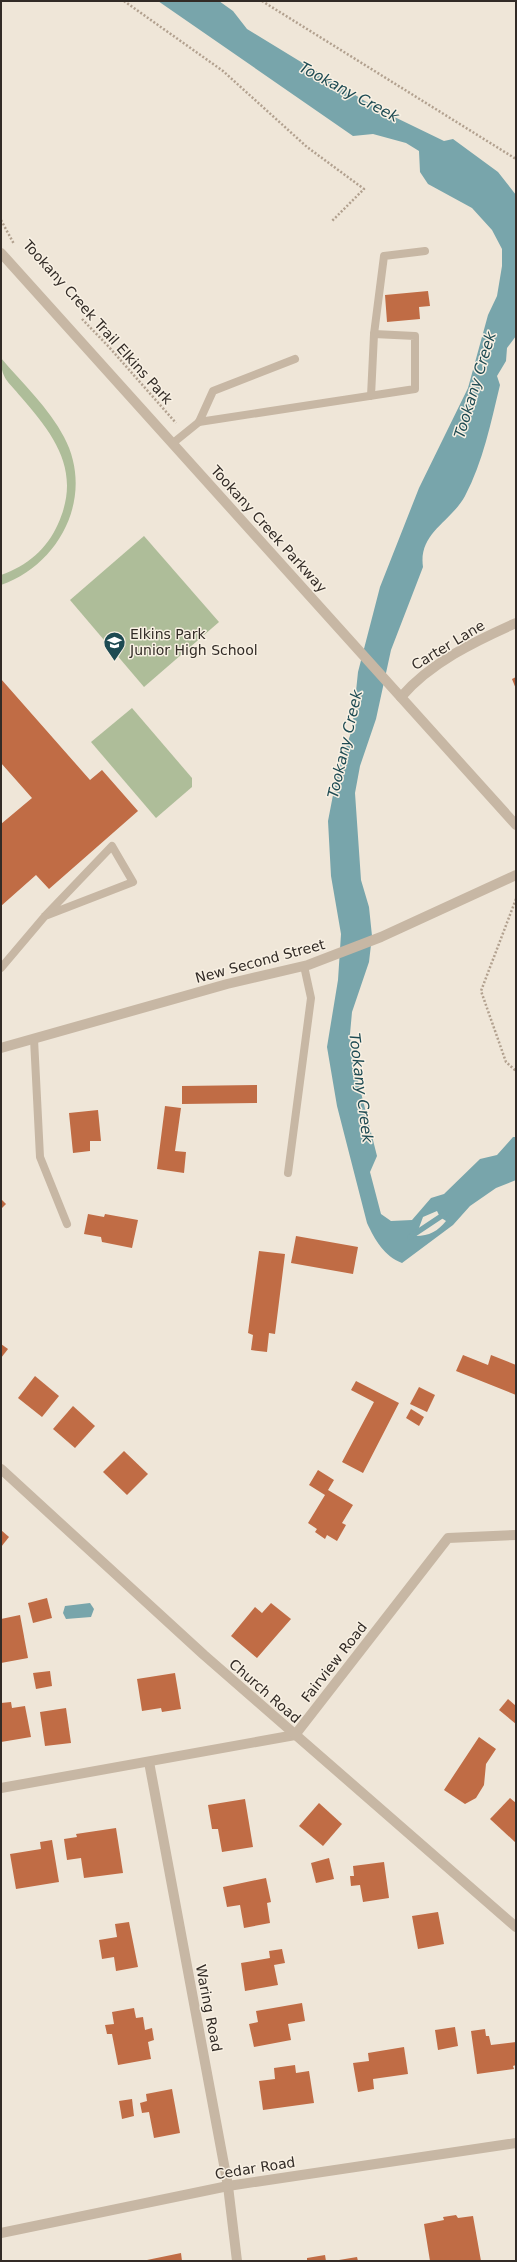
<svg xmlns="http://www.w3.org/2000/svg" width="517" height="2262" font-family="'DejaVu Sans',sans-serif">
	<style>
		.green { fill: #aebd99 }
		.water { fill: #78a5ab; fill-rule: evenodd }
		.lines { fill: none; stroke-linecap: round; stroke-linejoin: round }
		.stream { stroke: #78a5ab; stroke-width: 5.5 }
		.building { fill: #c06c45 }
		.path { stroke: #b2a18f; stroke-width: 2.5; stroke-dasharray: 2 2; stroke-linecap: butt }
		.service { stroke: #c7b7a4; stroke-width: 8 }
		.minor { stroke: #c7b7a4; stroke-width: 10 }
		.tertiary { stroke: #c7b7a4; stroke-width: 10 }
		.labels { text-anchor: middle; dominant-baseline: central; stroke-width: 3; stroke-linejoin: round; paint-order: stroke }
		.street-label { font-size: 14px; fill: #322b26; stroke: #f8f0e3 }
		.poi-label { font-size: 14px; fill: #322b26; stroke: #f8f0e3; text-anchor: start }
		.water-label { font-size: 15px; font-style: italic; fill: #1d4a52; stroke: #f8f0e3 }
	</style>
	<rect width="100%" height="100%" fill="#efe6d8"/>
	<g class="green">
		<path d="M1 358C22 383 49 408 64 437 95 495 61 564 1 585V575C27 566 47 549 58 524 82 471 54 435 21 397 8 381 1 379 1 358Z"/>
		<path d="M144 536 219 622 144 687 70 600Z"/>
		<path d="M132 708 192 778V787L156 818 91 742Z"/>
	</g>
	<g class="water">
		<path d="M158 1H219L233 11 247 29 378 109 444 141 453 139 498 172 516 195V336L507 348 506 361 497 376 500 385C491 422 483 462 465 496 451 522 418 533 423 567L391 650 376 719 360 766 355 793 361 880 369 907 372 936 369 962 352 1012 350 1034 352 1057 377 1156 370 1172 381 1214 391 1221 412 1220 431 1198 444 1194 480 1159 497 1155 513 1137H516V1180L496 1188 470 1206 453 1225 402 1263C384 1256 375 1240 367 1223L337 1106 327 1047 338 980 341 934 331 876 328 821 338 769 352 730 358 672 380 587 419 488 468 388 488 315 497 296 502 266V249L492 230 472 208 428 184 420 172 419 151 406 143 373 134 353 136ZM437 1211 440 1217 446 1221C438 1231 429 1236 416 1236L423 1217Z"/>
		<path d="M90 1603 94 1609 91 1617 66 1619 63 1613 65 1606Z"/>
	</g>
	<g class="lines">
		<path class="stream" d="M410 1237 446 1213"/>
	</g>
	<g class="building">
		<path d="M428 291 430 306 419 307 420 319 387 322 385 295Z"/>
		<path d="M516 677V689L512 679Z"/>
		<path d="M1 679 90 780 102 770 138 811 49 889 36 875 1 906V824L32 798 1 763Z"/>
		<path d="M257 1085V1103L182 1104V1086Z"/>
		<path d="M165 1106 181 1108 175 1151 186 1152 184 1173 157 1169Z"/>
		<path d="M98 1110 101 1141H90V1151L73 1153 69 1113Z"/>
		<path d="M1 1199 6 1204 1 1209Z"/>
		<path d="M88 1214 104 1217 105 1214 138 1220 132 1248 102 1242 101 1237 84 1234Z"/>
		<path d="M296 1236 358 1247 353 1274 291 1263Z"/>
		<path d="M259 1251 285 1254 275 1334 269 1333 267 1352 251 1350 253 1335 248 1333Z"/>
		<path d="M1 1344 8 1349 1 1358Z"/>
		<path d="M463 1355 488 1365 491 1355 516 1365V1395L456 1371Z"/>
		<path d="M35 1376 59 1396 42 1417 18 1398Z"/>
		<path d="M356 1381 399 1403 363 1473 342 1462 374 1402 351 1390Z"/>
		<path d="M419 1387 435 1395 427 1412 410 1404Z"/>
		<path d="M73 1406 95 1426 75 1448 53 1429Z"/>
		<path d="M411 1409 424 1417 419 1426 406 1418Z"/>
		<path d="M124 1451 148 1474 127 1495 103 1472Z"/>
		<path d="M318 1470 334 1480 328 1490 353 1505 342 1523 346 1525 337 1541 327 1535 325 1539 315 1532 317 1529 308 1523 325 1495 309 1485Z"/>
		<path d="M1 1530 9 1537 1 1547Z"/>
		<path d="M47 1598 52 1618 33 1623 28 1603Z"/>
		<path d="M271 1603 291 1619 257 1658 231 1636 255 1607 262 1613Z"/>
		<path d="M20 1615 28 1658 1 1663V1619Z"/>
		<path d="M50 1671 52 1686 36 1689 33 1673Z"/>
		<path d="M175 1673 181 1709 162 1712 161 1708 142 1711 137 1679Z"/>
		<path d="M508 1699 516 1706V1724L499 1710Z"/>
		<path d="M11 1702 12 1708 25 1706 31 1737 1 1742V1703Z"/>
		<path d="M66 1708 71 1743 45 1746 40 1712Z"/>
		<path d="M479 1737 496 1749 486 1764 484 1785 476 1798 465 1804 444 1790Z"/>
		<path d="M510 1798 516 1803V1843L490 1819Z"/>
		<path d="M245 1799 253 1847 222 1852 218 1829H212L208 1805Z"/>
		<path d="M319 1803 342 1824 323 1846 299 1826Z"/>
		<path d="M116 1828 123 1873 84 1878 81 1858 67 1860 64 1839 77 1837 76 1834Z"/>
		<path d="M52 1840 59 1882 16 1889 10 1854 41 1849 40 1842Z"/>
		<path d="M329 1858 334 1879 316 1883 311 1863Z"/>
		<path d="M384 1862 389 1898 363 1902 360 1885 351 1886 350 1876H354L353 1866Z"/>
		<path d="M266 1878 271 1902 267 1903 270 1923 244 1928 240 1905 227 1907 223 1887Z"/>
		<path d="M438 1912 444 1944 418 1949 412 1916Z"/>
		<path d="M129 1922 138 1967 116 1971 114 1957 102 1959 99 1940 117 1937 115 1924Z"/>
		<path d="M282 1949 285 1963 274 1965 278 1985 245 1991 241 1963 270 1958 269 1951Z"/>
		<path d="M302 2003 305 2021 288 2024 291 2040 254 2047 249 2024 258 2022 256 2011Z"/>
		<path d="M134 2008 136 2018 143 2017 145 2030 152 2028 154 2040 148 2042 151 2059 118 2065 112 2034H107L105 2025 114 2024 112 2012Z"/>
		<path d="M455 2027 458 2046 438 2050 435 2030Z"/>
		<path d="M485 2029 486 2036H489L491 2045 516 2042V2065L513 2066 514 2069 477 2074 471 2031Z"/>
		<path d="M404 2047 408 2074 373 2079 374 2089 358 2092 353 2063 369 2061 368 2053Z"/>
		<path d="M295 2065 296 2073 309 2071 314 2103 263 2110 259 2081 275 2079 274 2068Z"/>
		<path d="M172 2089 180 2133 154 2138 149 2112 142 2113 140 2103 147 2101 146 2094Z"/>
		<path d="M132 2099 134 2116 122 2119 119 2101Z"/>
		<path d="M456 2215 458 2218 473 2216 481 2261H430L424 2224 444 2220 443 2217Z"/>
		<path d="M181 2253 182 2261H147V2260Z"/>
		<path d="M325 2255 326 2261H307V2258Z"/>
		<path d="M357 2257 358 2261H340L339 2260Z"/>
	</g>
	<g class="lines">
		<g class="path">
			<path d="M124 1 223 71 307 147 364 189 332 221"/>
			<path d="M262 1 516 159"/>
			<path d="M1 220 14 244"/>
			<path d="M82 319 109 347 176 423"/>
			<path d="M516 899 481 991 506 1062 516 1071"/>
		</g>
		<g class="service">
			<path d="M374 334 384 256 425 251"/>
			<path d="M199 422 415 389V336L374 334 371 396"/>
			<path d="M173 443 199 422 213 391 295 359"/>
			<path d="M1 968 45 916 112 846 133 882 45 916"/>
			<path d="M34 1039 40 1157 67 1224"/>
			<path d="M288 1173 311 998 304 966"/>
		</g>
		<g class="minor">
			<path d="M401 697C430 663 475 641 516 623"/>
			<path d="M149 1762 228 2186 237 2261"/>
			<path d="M1 1788 295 1735 448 1538 516 1535"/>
			<path d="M1 2233 228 2186 516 2143"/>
		</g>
		<g class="tertiary">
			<path d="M1 253 516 825"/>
			<path d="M1 1048 227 984 308 965 381 937 516 875"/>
			<path d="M1 1469 204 1655 516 1927"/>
		</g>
	</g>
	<defs>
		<symbol id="school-pin" viewBox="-11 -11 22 30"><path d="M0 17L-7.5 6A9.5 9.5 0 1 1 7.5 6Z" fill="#1d4a52" stroke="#f8f0e3"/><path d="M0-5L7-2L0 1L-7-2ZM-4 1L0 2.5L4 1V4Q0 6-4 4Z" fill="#fff"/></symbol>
	</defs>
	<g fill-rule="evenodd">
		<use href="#school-pin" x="102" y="630" width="25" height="34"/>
	</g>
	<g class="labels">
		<g class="street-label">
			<text transform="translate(98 322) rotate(48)">Tookany Creek Trail Elkins Park</text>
			<text transform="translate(269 529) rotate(48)">Tookany Creek Parkway</text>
			<text transform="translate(448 645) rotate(-31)">Carter Lane</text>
			<text transform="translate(260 961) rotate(-15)">New Second Street</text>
			<text transform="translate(334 1662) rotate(-52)">Fairview Road</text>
			<text transform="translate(265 1691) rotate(41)">Church Road</text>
			<text transform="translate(209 2008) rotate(79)">Waring Road</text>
			<text transform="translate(255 2168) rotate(-9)">Cedar Road</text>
		</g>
		<g class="poi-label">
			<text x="130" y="634">Elkins Park<tspan x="130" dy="16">Junior High School</tspan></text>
		</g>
		<g class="water-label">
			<text transform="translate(349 92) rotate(28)">Tookany Creek</text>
			<text transform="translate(475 385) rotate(-73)">Tookany Creek</text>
			<text transform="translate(345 744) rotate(-77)">Tookany Creek</text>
			<text transform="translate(361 1088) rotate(83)">Tookany Creek</text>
		</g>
	</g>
	<rect width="517" height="2262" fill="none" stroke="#322b26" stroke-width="4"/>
</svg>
